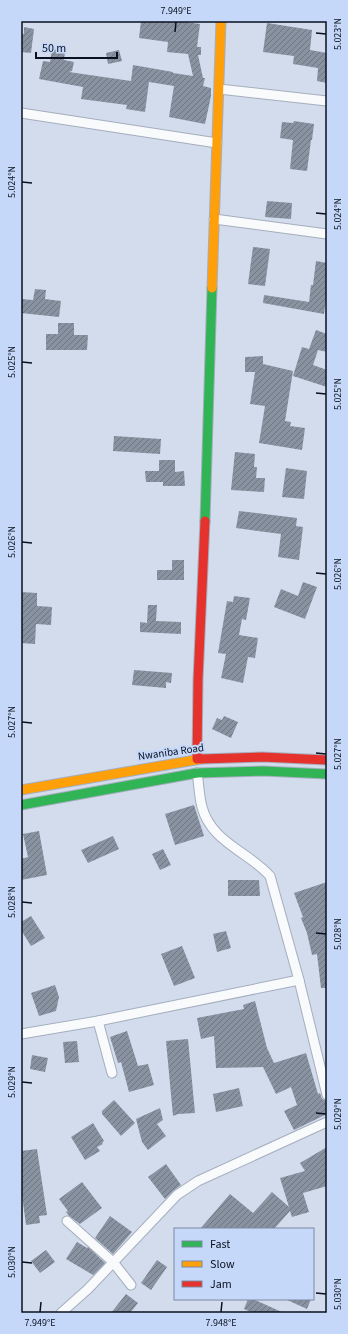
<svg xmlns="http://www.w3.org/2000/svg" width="348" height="1334" font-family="'Source Sans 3',sans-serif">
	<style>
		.building { fill: url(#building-hatch) }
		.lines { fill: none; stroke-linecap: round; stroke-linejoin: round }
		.street-casing { stroke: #a5aebd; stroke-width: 11 }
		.fast-casing { stroke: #a5aebd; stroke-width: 11 }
		.slow-casing { stroke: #a5aebd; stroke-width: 11 }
		.jam-casing { stroke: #a5aebd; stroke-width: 11 }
		.street { stroke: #f8fafc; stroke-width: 9 }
		.fast { stroke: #30b455; stroke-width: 9 }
		.slow { stroke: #ff9f0a; stroke-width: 9 }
		.jam { stroke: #e5322d; stroke-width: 9 }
		.ticks { fill: none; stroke: #09111f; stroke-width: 1.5 }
		.labels { text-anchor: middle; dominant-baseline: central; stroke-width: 4; stroke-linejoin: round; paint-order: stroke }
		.street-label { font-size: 11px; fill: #09111f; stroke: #c6d8f9 }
		.neatline { fill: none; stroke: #09111f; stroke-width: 1.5 }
		.ticks-label { font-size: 10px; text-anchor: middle; fill: #09111f }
	</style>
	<defs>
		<pattern id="building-hatch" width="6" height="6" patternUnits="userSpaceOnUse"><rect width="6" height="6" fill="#8992a0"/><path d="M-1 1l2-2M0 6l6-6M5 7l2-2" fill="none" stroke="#6e7682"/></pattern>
	</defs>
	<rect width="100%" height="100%" fill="#d2dced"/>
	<g class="building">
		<path d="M141 21H177L200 24 197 47H201V55H198L203 78H205L203 86 211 88V96L205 124 169 117 174 86 149 82 145 112 126 109 127 105 81 99 83 87 39 79 43 61 50 62 52 49 65 51 64 60 74 62 72 71 69 72 131 81 133 65 173 72V73L193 76 188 54 167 52 168 42 139 38Z"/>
		<path d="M267 23 312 30 310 50 327 53V83L317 81 318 68 293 64 294 56 263 52Z"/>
		<path d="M24 27 34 29 31 53 21 52V34H24Z"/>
		<path d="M119 50 122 61 108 64 106 53Z"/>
		<path d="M294 121 314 124 312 140H311L307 171 290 169 293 140 280 138 282 122 293 123Z"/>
		<path d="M267 201 292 203 291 219 265 217Z"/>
		<path d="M253 247 270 249 265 286 248 284Z"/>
		<path d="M316 261 327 263V291L324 314 263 303 264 295 309 302 311 285H313Z"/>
		<path d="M35 289 46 290 45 299 61 301 59 317 21 313V299L33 300Z"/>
		<path d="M58 323H74V335H88L87 350H46V334H58Z"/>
		<path d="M316 330 327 334V352L318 350 313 365 327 370V387L293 376 302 347 309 349Z"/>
		<path d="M263 356V364L293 371 285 421 291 422 290 426 305 428 302 450 259 443 265 406 250 404 255 372H245V357Z"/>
		<path d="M114 436 161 439 160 454 113 451Z"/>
		<path d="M235 452 255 454 254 467H257L256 478H265L264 492 231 490Z"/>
		<path d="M159 460H175V472L184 471 185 486H163V482H146L145 471H159Z"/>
		<path d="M286 468 307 471 304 499 282 497Z"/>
		<path d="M239 511 297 518 296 526 303 527 299 560 278 557 281 534 236 528Z"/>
		<path d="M172 560H184V580H157V570H172Z"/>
		<path d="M303 582 317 587 305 619 274 607 281 589 298 596Z"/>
		<path d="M21 592 37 593V606L52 607 51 625 36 624 35 644 21 643Z"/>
		<path d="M234 596 250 598 246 620 242 619 239 635 258 638 255 658 248 657 243 683 221 678 226 654 218 653 227 601 233 602Z"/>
		<path d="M148 605H157L156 621 181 622V634L140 632V622L147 623Z"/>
		<path d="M134 670 172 673 171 683 166 682V688L132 685Z"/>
		<path d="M224 716 238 722 231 738 212 729 217 718 222 720Z"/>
		<path d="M194 805 204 836 175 845 165 814Z"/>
		<path d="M39 831 47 875 21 880V859L28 857 23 834Z"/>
		<path d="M113 836 119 849 88 863 81 850Z"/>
		<path d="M163 849 171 865 160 870 152 854Z"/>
		<path d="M228 880H259L260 896H228Z"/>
		<path d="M327 882V988H321L317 954 312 955 307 933 301 918 303 917 294 893Z"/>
		<path d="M31 916 45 938 31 946 21 930V922Z"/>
		<path d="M226 931 231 948 217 952 213 934Z"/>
		<path d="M182 946 195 978 174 986 161 954Z"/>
		<path d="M55 985 59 997 56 1011 39 1016 31 993Z"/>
		<path d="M255 1001 267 1048 274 1063 306 1053 318 1094 320 1093 322 1099 327 1101V1114L294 1130 284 1111 297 1105 291 1087 276 1094 263 1067 216 1068 214 1036 201 1039 197 1018 244 1009 243 1005Z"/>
		<path d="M127 1031 138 1066 148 1064 154 1085 129 1092 121 1062 118 1063 110 1037Z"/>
		<path d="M188 1039 195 1113 178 1114 173 1116 166 1041Z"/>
		<path d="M77 1041 79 1062 65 1063 63 1042Z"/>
		<path d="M32 1055 48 1058 45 1072 30 1069Z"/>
		<path d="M239 1088 243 1106 216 1112 213 1094Z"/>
		<path d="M114 1100 135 1123 121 1136 102 1114V1111Z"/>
		<path d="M160 1108 163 1120 157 1124 166 1136 148 1150 142 1142 136 1119Z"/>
		<path d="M93 1123 104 1141 102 1143 103 1144 97 1147 100 1151 85 1160 71 1137Z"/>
		<path d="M327 1147V1186L303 1193 309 1212 292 1217 290 1211 274 1229H200L230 1194 253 1213 272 1192 289 1207 280 1178 305 1171 300 1163Z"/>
		<path d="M37 1149 47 1215 39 1216 40 1223 26 1225 21 1187V1151Z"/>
		<path d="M166 1164 181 1185 173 1191 165 1199 148 1177Z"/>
		<path d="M82 1182 102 1208 80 1224 69 1216 66 1212 68 1211 59 1199Z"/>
		<path d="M110 1216 132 1232 113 1254 95 1238Z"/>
		<path d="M77 1242 87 1248 88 1247 105 1263 93 1275 66 1259Z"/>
		<path d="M46 1250 55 1262 40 1273 31 1261Z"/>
		<path d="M157 1260 167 1267 151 1290 141 1283Z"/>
		<path d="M126 1294 138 1303 130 1313H111Z"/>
		<path d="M248 1299H253L284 1313H253L244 1309Z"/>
		<path d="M285 1299H311L307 1309Z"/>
	</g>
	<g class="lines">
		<defs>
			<g id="street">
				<path d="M219 89 327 101"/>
				<path d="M21 113 217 143"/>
				<path d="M214 219 327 234"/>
				<path d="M197 773C199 784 199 796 202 807 211 842 249 852 270 876L299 980 327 1095"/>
				<path d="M98 1021 112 1073"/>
				<path d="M21 1034 98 1021 299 980"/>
				<path d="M67 1221 113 1262 131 1285"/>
				<path d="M61 1313 88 1289 177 1195 198 1181 327 1122"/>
			</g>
			<g id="fast">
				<path d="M205 521 212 288"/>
				<path d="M21 805 197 773 263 771 327 774"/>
			</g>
			<g id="slow">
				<path d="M212 288 221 21"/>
				<path d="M21 790 201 759"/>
			</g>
			<g id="jam">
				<path d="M197 759 198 680 205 521"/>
				<path d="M201 759 262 757 327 760"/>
			</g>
		</defs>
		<use href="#street" class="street-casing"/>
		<use href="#fast" class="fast-casing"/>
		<use href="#slow" class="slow-casing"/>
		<use href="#jam" class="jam-casing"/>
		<use href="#street" class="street"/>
		<use href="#fast" class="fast"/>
		<use href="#slow" class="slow"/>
		<use href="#jam" class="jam"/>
	</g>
	<path class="ticks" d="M175 32 176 22M316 33 326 34M22 182 32 183M316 213 326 214M22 362 32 363M316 393 326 394M22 542 32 543M316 573 326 574M22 722 32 723M316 753 326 754M22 902 32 903M316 933 326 934M22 1082 32 1083M316 1113 326 1114M22 1262 32 1263M316 1293 326 1294M40 1312 41 1302M221 1312 222 1302"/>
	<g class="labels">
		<g class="street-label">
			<text transform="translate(171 752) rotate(-8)">Nwaniba Road</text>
		</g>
	</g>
	<rect width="348" height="1334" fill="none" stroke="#c6d8f9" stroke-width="44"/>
	<rect x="174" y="1228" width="140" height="72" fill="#c6d8f9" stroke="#7a88a2"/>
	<rect x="182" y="1241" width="20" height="6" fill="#30b455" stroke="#7a88a2"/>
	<text x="210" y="1248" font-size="12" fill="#09111f">Fast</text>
	<rect x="182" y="1261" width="20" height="6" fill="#ff9f0a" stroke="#7a88a2"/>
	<text x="210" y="1268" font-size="12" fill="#09111f">Slow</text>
	<rect x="182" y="1281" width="20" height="6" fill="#e5322d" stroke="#7a88a2"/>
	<text x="210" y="1288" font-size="12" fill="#09111f">Jam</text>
	<path d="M36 52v6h81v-6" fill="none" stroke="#09111f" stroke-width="2"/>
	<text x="42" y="52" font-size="12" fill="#09111f" stroke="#c6d8f9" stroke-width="3" paint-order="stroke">50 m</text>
	<rect x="22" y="22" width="304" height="1290" class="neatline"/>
	<g class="ticks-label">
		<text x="176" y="14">7.949°E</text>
		<text transform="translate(337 34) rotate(-90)" y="4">5.023°N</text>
		<text transform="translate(11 182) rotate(-90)" y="4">5.024°N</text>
		<text transform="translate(337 214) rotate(-90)" y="4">5.024°N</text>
		<text transform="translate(11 362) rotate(-90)" y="4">5.025°N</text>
		<text transform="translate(337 394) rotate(-90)" y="4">5.025°N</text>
		<text transform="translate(11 542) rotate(-90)" y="4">5.026°N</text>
		<text transform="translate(337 574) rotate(-90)" y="4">5.026°N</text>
		<text transform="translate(11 722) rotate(-90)" y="4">5.027°N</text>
		<text transform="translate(337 754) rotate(-90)" y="4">5.027°N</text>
		<text transform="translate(11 902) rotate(-90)" y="4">5.028°N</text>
		<text transform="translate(337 934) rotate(-90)" y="4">5.028°N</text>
		<text transform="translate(11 1082) rotate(-90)" y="4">5.029°N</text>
		<text transform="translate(337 1114) rotate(-90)" y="4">5.029°N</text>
		<text transform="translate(11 1262) rotate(-90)" y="4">5.030°N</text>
		<text transform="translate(337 1294) rotate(-90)" y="4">5.030°N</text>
		<text x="40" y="1326">7.949°E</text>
		<text x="221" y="1326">7.948°E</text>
	</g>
</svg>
